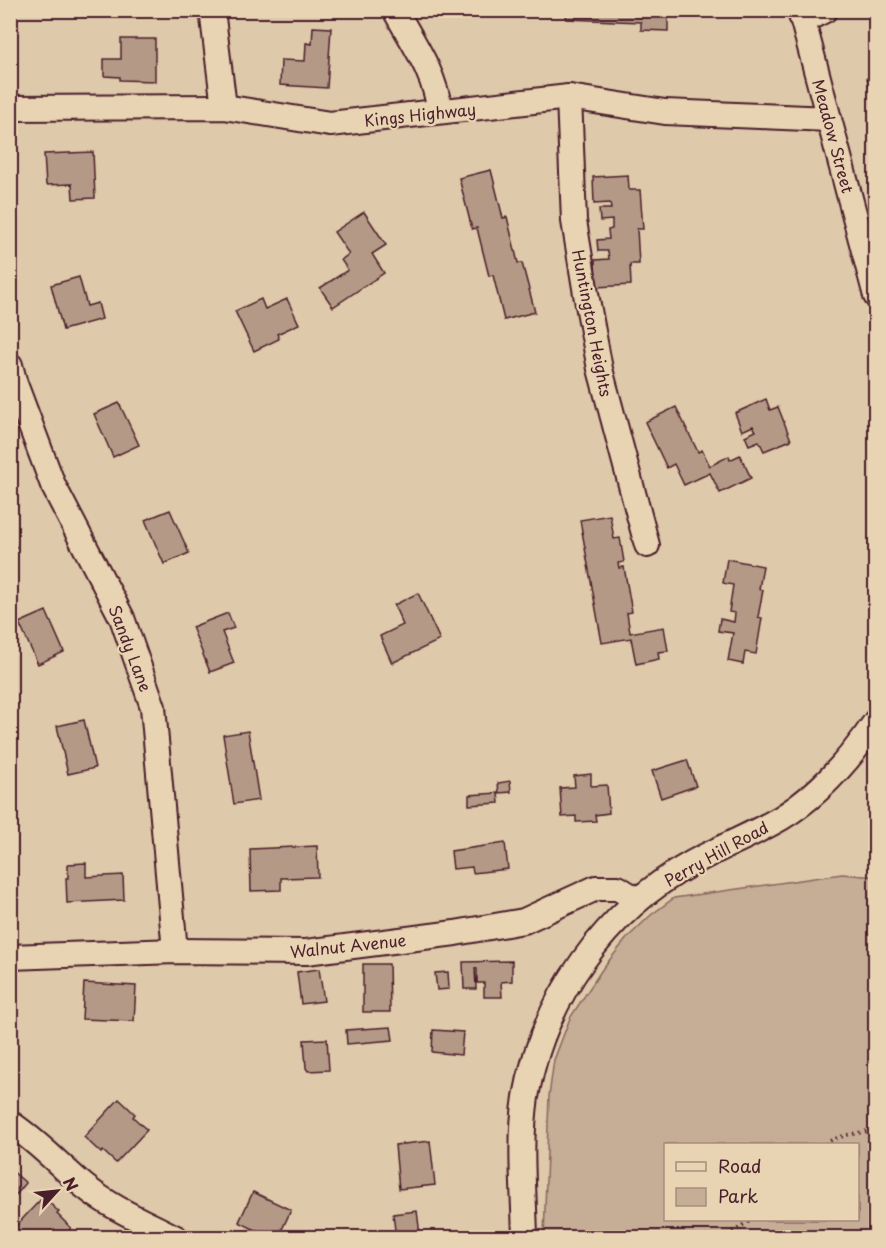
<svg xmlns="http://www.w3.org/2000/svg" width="886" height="1248" font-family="'Playpen Sans',sans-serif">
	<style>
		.green { fill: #c6ad95; stroke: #886660; stroke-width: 1.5; fill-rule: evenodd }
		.building { fill: #b49a86; stroke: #4a1f2b; stroke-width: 1.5 }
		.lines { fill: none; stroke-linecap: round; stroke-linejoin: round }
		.minor-casing { stroke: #4a1f2b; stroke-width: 28 }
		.path { stroke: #4a1f2b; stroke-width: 4; stroke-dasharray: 1.5 4.5; stroke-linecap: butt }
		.minor { stroke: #e8d4b2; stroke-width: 24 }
		.labels { text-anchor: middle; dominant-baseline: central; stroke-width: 4.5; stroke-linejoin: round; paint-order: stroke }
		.street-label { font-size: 16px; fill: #4a1f2b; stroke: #e8d4b2 }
	</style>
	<rect width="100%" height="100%" fill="#dec9aa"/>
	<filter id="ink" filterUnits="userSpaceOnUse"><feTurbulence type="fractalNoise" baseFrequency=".0167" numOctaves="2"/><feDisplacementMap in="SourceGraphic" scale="12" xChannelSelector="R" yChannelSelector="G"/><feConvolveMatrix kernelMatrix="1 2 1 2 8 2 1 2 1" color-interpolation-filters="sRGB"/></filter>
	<g filter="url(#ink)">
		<path class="green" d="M842 874 875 877V1237H544L549 1096 554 1060 570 1018 603 968 628 937 651 915 674 898ZM666 1144H858V1220H666Z"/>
		<g class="building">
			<path d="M416 10H437L435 17Z"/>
			<path d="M567 10H668V31L641 30V22L566 19Z"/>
			<path d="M313 27 331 28 327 88 280 85 281 60 305 61 306 43 312 44Z"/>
			<path d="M121 39H155V81L120 80V77L104 76V59H121Z"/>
			<path d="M876 76V100H873L867 78Z"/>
			<path d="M93 152 95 198 73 199 72 184 46 185 44 154Z"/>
			<path d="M491 170 503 218 507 217 518 263H522L535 312 504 320 493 275 489 276 477 228 472 229 459 178Z"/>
			<path d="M628 175 629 190H640L643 229H637L639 264H630L631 285 596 287 595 260 609 259 608 251H598L597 240 609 239 608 230 612 229V220L600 221 599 209H611L610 203 594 204 593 177Z"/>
			<path d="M364 212 386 245 372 254 384 273 333 307 320 288 348 270 341 260 349 254 334 232Z"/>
			<path d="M79 277 87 306 98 303 102 319 63 330 51 285Z"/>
			<path d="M261 299 265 309 287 299 299 324 277 334 279 339 254 351 235 311Z"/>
			<path d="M766 399 770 410 778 407 791 440 764 451 759 441 749 445 745 436 756 431 753 426 742 431 735 413Z"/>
			<path d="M119 403 139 445 113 457 94 414Z"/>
			<path d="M676 407 698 452 702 450 710 466 729 456 730 460 740 455 751 478 720 493 710 473 684 485 674 464 667 468 645 422Z"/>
			<path d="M170 510 189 553 164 564 145 520Z"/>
			<path d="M610 515 614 539 620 538 624 562 618 563 619 568 624 567 632 612 627 613 630 633 664 627 668 651 658 652 659 659 636 664 631 638 602 643 580 520Z"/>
			<path d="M10 535 16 547 10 549Z"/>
			<path d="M727 559 763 566 759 589 763 590 758 617 762 618 756 654 745 652 743 664 728 661 733 633 718 631 720 619 734 622 735 613 729 612 733 585 723 583Z"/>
			<path d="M418 593 440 640 392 663 380 636 403 625 394 605Z"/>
			<path d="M46 611 64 652 38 664 19 623Z"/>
			<path d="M228 613 234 628 222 632 234 663 210 672 192 627Z"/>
			<path d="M84 720 95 768 68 774 57 726Z"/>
			<path d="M248 731 259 800 234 804 223 735Z"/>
			<path d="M687 760 696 786 661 798 652 771Z"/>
			<path d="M591 774V786L607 785 609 813 595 815 596 821 576 822V816L562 817 560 788 575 787 574 776Z"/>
			<path d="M510 781 511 792 499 793 498 783Z"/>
			<path d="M498 793 499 803 469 805V795Z"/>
			<path d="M505 843 508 869 473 873 472 867 453 869 451 851Z"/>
			<path d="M317 846 318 877 281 878V890L251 891 250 849Z"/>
			<path d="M86 863V877L123 875 124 900 67 903 66 878H68V864Z"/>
			<path d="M512 961V981L501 982 502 997H484V983H477V969L475 968 476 989H464L463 962Z"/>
			<path d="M363 964H389L390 1012H363Z"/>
			<path d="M319 969 324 1001 301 1004 297 972Z"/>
			<path d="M448 972 449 989 437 990 435 973Z"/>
			<path d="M84 983 136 986 134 1021 82 1019Z"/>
			<path d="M391 1027 393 1040 347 1044 346 1030Z"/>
			<path d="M433 1030 463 1032 461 1055 432 1052Z"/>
			<path d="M327 1039 329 1070 308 1071 306 1068 304 1040Z"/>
			<path d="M119 1099 135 1114 133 1117 147 1130 116 1163 103 1151 101 1153 84 1137Z"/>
			<path d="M430 1141 435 1185 399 1189 395 1145Z"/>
			<path d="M10 1166 13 1168 11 1170 26 1183 10 1202Z"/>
			<path d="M253 1192 291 1210 278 1238H272L239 1222Z"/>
			<path d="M43 1197 59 1212 57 1214 71 1228 62 1238H22L13 1229Z"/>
			<path d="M417 1211 420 1235 396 1238 393 1214Z"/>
		</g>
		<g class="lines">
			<defs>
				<g id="minor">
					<path d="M212 10 224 107"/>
					<path d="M395 10C414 45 434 71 440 111"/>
					<path d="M799 10 803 21 876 296"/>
					<path d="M803 21 825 10"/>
					<path d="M569 97 574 221 586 294 600 369 647 545"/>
					<path d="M10 108 224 107 330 124 569 97 665 112 829 119"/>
					<path d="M10 365 15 384 53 485 122 618 153 707 175 951"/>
					<path d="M10 957 175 951 306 952 455 933 524 921 596 888H618L637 900"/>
					<path d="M10 1123C37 1141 59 1165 84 1186 111 1208 145 1222 176 1238"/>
					<path d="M525 1238C524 1191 519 1143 526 1097 543 999 605 911 692 863 721 847 752 835 781 818 819 795 851 758 876 721"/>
				</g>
			</defs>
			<use href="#minor" class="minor-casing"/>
			<g class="path">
				<path d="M825 1144C840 1134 858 1134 876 1129"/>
				<path d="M722 1238 751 1220"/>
			</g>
			<use href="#minor" class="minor"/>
		</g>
	</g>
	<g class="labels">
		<g class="street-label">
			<text transform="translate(420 114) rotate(-6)">Kings Highway</text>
			<text transform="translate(834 136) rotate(75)">Meadow Street</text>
			<text transform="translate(593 323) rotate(79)">Huntington Heights</text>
			<text transform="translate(131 648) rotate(69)">Sandy Lane</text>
			<text transform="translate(716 853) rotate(-29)">Perry Hill Road</text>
			<text transform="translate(348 945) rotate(-6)">Walnut Avenue</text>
		</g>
	</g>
	<rect width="886" height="1248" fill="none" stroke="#e8d4b2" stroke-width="36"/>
	<rect x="18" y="18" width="850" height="1212" fill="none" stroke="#4a1f2b" stroke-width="2" filter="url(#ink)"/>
	<rect x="664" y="1143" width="195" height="78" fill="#e8d4b2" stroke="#a98c7c" stroke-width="1.5"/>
	<rect x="676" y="1162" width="30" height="9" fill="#e8d4b2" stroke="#a98c7c" stroke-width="1.5"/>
	<text x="718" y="1173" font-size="18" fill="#4a1f2b">Road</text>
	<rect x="676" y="1188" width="30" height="18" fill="#c6ad95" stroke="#a98c7c" stroke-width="1.5"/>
	<text x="718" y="1203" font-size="18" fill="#4a1f2b">Park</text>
	<g transform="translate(57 1191) rotate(63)" stroke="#e8d4b2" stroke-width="4.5" paint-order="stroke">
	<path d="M0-4.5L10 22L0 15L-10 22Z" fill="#4a1f2b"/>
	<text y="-9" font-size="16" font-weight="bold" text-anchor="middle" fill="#4a1f2b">N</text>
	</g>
</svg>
